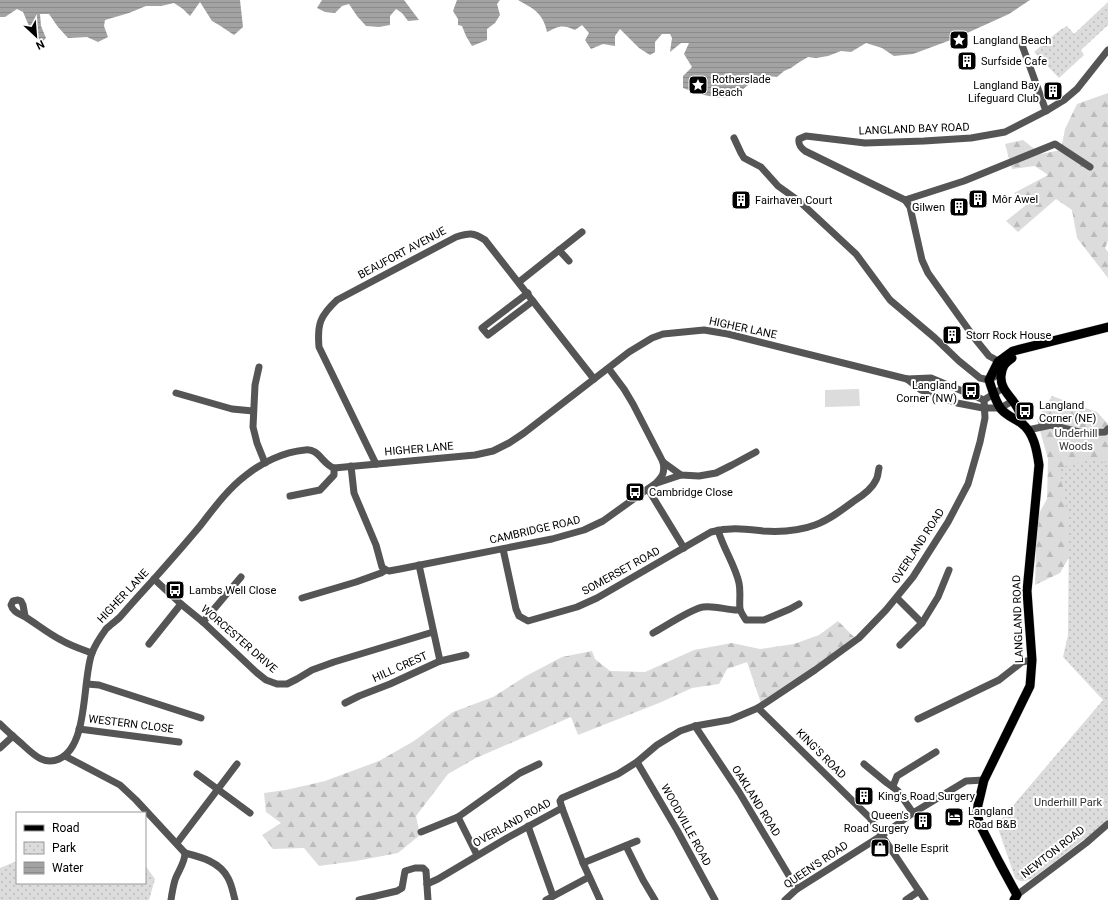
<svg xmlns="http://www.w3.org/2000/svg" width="1108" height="900" font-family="Roboto,sans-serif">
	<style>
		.grass { fill: #dcdcdc }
		.forest { fill: url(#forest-firs) }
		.park { fill: url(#park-dots) }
		.water { fill: url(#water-rules) }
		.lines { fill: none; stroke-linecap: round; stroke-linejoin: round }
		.major-casing { stroke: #dbdbdb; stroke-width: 10 }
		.minor { stroke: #555; stroke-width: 7 }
		.major { stroke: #000; stroke-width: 9 }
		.labels { text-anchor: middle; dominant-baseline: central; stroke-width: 4; stroke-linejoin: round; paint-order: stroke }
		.poi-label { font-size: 11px; fill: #000; stroke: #fff; text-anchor: start }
		.street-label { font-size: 11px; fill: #000; stroke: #fff }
		.park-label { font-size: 11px; fill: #333; stroke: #fff }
	</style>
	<defs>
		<pattern id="forest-firs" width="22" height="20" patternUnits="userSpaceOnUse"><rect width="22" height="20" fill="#dcdcdc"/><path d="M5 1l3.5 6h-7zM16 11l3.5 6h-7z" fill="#bbb"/></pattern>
		<pattern id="park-dots" width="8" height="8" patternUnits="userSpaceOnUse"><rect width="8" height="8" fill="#dcdcdc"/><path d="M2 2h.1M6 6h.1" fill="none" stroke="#bbb" stroke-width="1.8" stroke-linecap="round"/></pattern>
		<pattern id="water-rules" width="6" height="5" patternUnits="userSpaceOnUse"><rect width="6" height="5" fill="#a3a3a3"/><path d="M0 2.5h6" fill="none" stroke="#8b8b8b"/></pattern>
	</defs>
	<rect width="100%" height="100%" fill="#fff"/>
	<path class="grass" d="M859 389 860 406 825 407V390Z"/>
	<g class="forest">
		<path d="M1108 93V241L1105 248 1108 252V278L1077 238 1072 210 1056 199 1018 232 1006 221 1026 205 1014 193 1048 175 1035 166 1012 169 1005 144 1023 140 1041 154 1061 150 1065 129 1077 104Z"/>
		<path d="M1052 396 1097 412 1108 424V489L1060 573 1035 585 1037 517 1047 499 1048 459 1037 420Z"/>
		<path d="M838 621 855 638 761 703 747 662 727 669 719 684 692 688 659 703 578 735 571 717 476 758 448 774 416 816 420 835 398 853 356 861 319 866 304 848 273 849 262 835 281 823 266 812 264 793 286 790 325 781 379 761 414 741 453 712 493 697 526 676 562 657 592 651 595 659 610 671 645 672 694 650 732 643 760 649 794 644 819 635Z"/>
	</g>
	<g class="park">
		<path d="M1108 2V25L1081 50 1084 55 1059 78 1034 52 1060 30 1067 26 1074 34Z"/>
		<path d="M1091 459 1108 463V820L1091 834 1033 878C1026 881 1021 883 1015 878L999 831V822L1103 700 1063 657 1068 635 1069 524 1059 468Z"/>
		<path d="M17 861V883H145V865L155 879 149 900H0V868Z"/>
	</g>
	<g class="water">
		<path d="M0 0H240L243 27 234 35 219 25 212 21 200 2 190 16 183 9 174 3 161 6H146L129 13 105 20 104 26 108 37 98 42 87 37 68 38 58 27 49 14H40L41 26 46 38 41 43 29 26 23 12 17 9 5 17H0Z"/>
		<path d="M322 0H404L419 20 408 21 402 13 396 9 390 16V25L379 27 366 26 357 16 349 4 342 6 335 13 325 12 317 8Z"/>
		<path d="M457 0H500L497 4 500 15 495 23 487 29V40L472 46 466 36 462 26 458 25V19L453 11Z"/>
		<path d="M518 0H1030L1009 14 956 38 913 54 894 56 882 48 866 43 851 52 841 51 828 56 816 58 808 57 798 63 791 68 784 71 777 77C774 77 770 76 767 76 754 76 746 89 735 95 720 102 697 93 683 88V76L692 67 684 54 689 43H681L670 52 672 38 670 34H662L655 42V52L650 55 639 48 620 29 615 36V46L603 44 591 49 585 40 589 33 582 25 575 30C562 24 559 26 547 32 543 13 534 9 518 0Z"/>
	</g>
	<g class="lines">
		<defs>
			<g id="major">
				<path d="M1012 358C1005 363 1002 366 1001 376 1000 391 1014 398 1019 411 1021 415 1021 419 1022 423"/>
				<path d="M1014 900 1017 895 999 862 980 825 977 813 978 805 984 780 1030 686 1032 660 1027 591 1039 465C1037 451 1034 432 1021 423 1014 418 1007 416 1001 409 995 401 992 389 989 380L998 362 1013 351 1108 327"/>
			</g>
		</defs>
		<use href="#major" class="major-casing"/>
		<g class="minor">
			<path d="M1022 45 1046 111"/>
			<path d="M734 138 741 153 744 158 761 167 778 186 799 201 856 254 890 300 935 338 959 361 980 378 989 380 994 377"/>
			<path d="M905 200 964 181 1055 144 1090 167"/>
			<path d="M559 250 569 261"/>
			<path d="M519 282 582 232"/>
			<path d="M528 293 482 328 488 335 533 301"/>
			<path d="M1002 363 989 356 976 340 928 273 922 260 910 207 905 200 805 151C801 148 798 145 799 139L806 136 865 143 924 141 971 138 1005 132 1046 111 1064 100 1077 89 1108 50"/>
			<path d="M259 367 255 385 253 427 257 443 265 463"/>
			<path d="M907 379 921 390 957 403 983 408H1000L1013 401"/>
			<path d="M176 393 232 409 253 411"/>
			<path d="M1028 430 1051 425 1083 433 1105 432 1108 429"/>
			<path d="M663 462 681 475 699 476 716 473 732 465 756 452"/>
			<path d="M376 464 319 347C317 324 320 316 337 300L456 237C469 233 473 232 485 240L594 379"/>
			<path d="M351 466 354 493 376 545 382 567 386 570 389 571 400 569 552 539 584 530 603 521 656 483C663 476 665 472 663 462L633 404 624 389 609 369"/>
			<path d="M657 483 681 475"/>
			<path d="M648 489 684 548"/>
			<path d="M290 496 320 490 334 475V468"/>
			<path d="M718 530C723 548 735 565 739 583 741 592 739 601 740 609 741 613 744 617 746 620H764L790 609 799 604"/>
			<path d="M503 549 516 609 519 616 528 621 577 607 597 598 711 532C730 527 744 529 763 531 779 532 799 531 815 525 829 520 842 510 854 501 862 496 872 489 876 480 878 477 878 472 879 468"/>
			<path d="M419 565 440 661"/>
			<path d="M154 579 181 604 203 622 256 672 266 680 277 684H287L297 679 312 670 334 662 433 632"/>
			<path d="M302 598 356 582 381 573 386 570"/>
			<path d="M897 598 922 623"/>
			<path d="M25 616 23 605 21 601 18 600 13 601 11 605C13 613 21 614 27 618 38 625 49 634 61 640 71 646 81 649 92 653"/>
			<path d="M203 622 241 577"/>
			<path d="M653 633C664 627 693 608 703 607 716 605 728 611 740 610"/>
			<path d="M149 644 181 604"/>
			<path d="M900 645 922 623 938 597 949 570"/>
			<path d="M87 684 99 685 201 718"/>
			<path d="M345 703 359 696 390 684 440 661 466 655"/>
			<path d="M758 708 870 818 925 900"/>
			<path d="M732 719 758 708 815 670 859 638 886 610 913 577 948 522 968 484 980 442 985 418 984 400"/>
			<path d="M918 719 999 680 1022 662 1032 660"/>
			<path d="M0 724C7 731 15 738 22 744 33 754 44 766 59 759 89 746 82 679 92 653 95 645 101 636 106 629 110 625 116 621 120 617 131 604 143 591 154 579 170 561 185 544 200 526 214 508 227 490 245 476 261 463 283 452 305 450 319 448 322 464 334 468L475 455 493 451 509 443 524 433 629 352 652 338 663 334 704 330 728 334 907 379 931 378 984 400 1003 388"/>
			<path d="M695 726 739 792 797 889"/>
			<path d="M79 729 179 742"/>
			<path d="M0 748 13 736"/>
			<path d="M65 756 120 785 136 800 185 853"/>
			<path d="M637 762 677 830 715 900"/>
			<path d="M864 764 887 783 898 791 913 813"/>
			<path d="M197 774 250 813"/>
			<path d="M893 786 897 776 936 752"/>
			<path d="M458 817 477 855"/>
			<path d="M528 826 553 896"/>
			<path d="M421 832 458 817 520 773 539 764"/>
			<path d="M177 843 237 764"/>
			<path d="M626 846 643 880 655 900"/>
			<path d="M185 853C201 857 220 862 228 878 232 885 233 893 235 900"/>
			<path d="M583 863 637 841"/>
			<path d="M427 884 438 879 507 838 562 808"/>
			<path d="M1017 895 1086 843 1108 824"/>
			<path d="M171 900C172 893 173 887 175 880 178 871 185 863 185 853"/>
			<path d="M359 900 397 891 402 888 405 871 415 868H423L426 871 428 900"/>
			<path d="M546 900 589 877"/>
			<path d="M600 900 583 863 562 808 560 801 562 798 618 774 637 762 657 745 680 731 695 726 729 720"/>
			<path d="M785 900 797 889 881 836 913 813 966 781 984 780"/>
			<path d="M906 900 919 891"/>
		</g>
		<use href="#major" class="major"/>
	</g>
	<defs>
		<symbol id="sight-square" viewBox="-11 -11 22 22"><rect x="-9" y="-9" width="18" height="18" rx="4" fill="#000" stroke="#fff"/><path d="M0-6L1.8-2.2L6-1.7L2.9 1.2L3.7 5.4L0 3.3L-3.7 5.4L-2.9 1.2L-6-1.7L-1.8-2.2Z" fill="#fff"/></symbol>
		<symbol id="building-square" viewBox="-11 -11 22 22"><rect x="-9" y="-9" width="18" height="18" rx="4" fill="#000" stroke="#fff"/><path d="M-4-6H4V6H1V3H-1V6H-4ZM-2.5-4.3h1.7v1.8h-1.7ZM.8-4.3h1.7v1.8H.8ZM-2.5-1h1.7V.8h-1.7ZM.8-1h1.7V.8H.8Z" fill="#fff"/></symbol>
		<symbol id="bus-square" viewBox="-11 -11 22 22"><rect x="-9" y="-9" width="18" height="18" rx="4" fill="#000" stroke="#fff"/><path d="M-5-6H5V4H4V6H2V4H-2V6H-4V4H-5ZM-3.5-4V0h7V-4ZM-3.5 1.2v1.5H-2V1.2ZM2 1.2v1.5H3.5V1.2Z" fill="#fff"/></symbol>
		<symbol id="hotel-square" viewBox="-11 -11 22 22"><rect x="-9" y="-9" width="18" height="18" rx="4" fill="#000" stroke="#fff"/><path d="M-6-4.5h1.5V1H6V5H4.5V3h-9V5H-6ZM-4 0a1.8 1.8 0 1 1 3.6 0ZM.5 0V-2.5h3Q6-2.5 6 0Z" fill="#fff"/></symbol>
		<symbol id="shop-square" viewBox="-11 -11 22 22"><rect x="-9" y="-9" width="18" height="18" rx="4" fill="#000" stroke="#fff"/><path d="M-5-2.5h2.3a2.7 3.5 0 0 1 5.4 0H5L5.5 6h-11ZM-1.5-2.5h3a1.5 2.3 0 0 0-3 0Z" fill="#fff"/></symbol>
	</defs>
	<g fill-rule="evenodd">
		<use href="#sight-square" x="948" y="29" width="22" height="22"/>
		<use href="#building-square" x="956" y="50" width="22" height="22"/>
		<use href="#sight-square" x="687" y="74" width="22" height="22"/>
		<use href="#building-square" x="1042" y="80" width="22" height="22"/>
		<use href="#building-square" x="967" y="188" width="22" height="22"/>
		<use href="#building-square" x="730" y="189" width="22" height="22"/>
		<use href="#building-square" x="948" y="196" width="22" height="22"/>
		<use href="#building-square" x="941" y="324" width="22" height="22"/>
		<use href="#bus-square" x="960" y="380" width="22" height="22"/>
		<use href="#bus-square" x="1014" y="400" width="22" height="22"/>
		<use href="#bus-square" x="624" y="481" width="22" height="22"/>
		<use href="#bus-square" x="164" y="579" width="22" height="22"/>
		<use href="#building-square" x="853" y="785" width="22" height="22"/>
		<use href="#hotel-square" x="943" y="806" width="22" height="22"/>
		<use href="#building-square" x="912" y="810" width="22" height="22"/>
		<use href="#shop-square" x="869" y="837" width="22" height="22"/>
	</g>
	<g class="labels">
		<g class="poi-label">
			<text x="973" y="40">Langland Beach</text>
			<text x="981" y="61">Surfside Cafe</text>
			<text x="712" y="79">Rotherslade<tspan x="712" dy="13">Beach</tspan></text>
			<text x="1039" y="85" text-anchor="end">Langland Bay<tspan x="1039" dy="13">Lifeguard Club</tspan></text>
			<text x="992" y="199">Môr Awel</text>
			<text x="755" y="200">Fairhaven Court</text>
			<text x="945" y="207" text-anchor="end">Gilwen</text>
			<text x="966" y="335">Storr Rock House</text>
			<text x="957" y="385" text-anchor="end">Langland<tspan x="957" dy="13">Corner (NW)</tspan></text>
			<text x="1039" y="405">Langland<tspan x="1039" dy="13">Corner (NE)</tspan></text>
			<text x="649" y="492">Cambridge Close</text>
			<text x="189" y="590">Lambs Well Close</text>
			<text x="878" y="796">King's Road Surgery</text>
			<text x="968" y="811">Langland<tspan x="968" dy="13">Road B&amp;B</tspan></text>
			<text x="909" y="815" text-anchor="end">Queen's<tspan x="909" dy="13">Road Surgery</tspan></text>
			<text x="894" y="848">Belle Esprit</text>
		</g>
		<g class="street-label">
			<text transform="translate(914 129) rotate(-2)">LANGLAND BAY ROAD</text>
			<text transform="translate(402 253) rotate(-28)">BEAUFORT AVENUE</text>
			<text transform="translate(743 328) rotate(12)">HIGHER LANE</text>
			<text transform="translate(419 449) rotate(-5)">HIGHER LANE</text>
			<text transform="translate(535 530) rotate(-13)">CAMBRIDGE ROAD</text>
			<text transform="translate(918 546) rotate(-57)">OVERLAND ROAD</text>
			<text transform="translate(621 571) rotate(-29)">SOMERSET ROAD</text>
			<text transform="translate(123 596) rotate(-47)">HIGHER LANE</text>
			<text transform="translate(1018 619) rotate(-92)">LANGLAND ROAD</text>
			<text transform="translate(239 639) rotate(41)">WORCESTER DRIVE</text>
			<text transform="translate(400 667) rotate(-24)">HILL CREST</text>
			<text transform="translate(131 724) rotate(7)">WESTERN CLOSE</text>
			<text transform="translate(821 754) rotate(45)">KING'S ROAD</text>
			<text transform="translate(756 801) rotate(58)">OAKLAND ROAD</text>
			<text transform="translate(512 823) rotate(-29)">OVERLAND ROAD</text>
			<text transform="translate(686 825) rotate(61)">WOODVILLE ROAD</text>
			<text transform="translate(1053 852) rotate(-38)">NEWTON ROAD</text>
			<text transform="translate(816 865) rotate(-34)">QUEEN'S ROAD</text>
		</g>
		<g class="park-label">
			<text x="1076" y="433">Underhill<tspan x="1076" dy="13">Woods</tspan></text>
			<text x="1068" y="802">Underhill Park</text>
		</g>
	</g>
	<rect x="16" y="812" width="130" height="72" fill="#ffffff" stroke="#999999"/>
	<rect x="24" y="825" width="20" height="6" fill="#000000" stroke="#999999"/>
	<text x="52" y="832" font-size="12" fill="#000000">Road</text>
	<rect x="24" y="842" width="20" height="12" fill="url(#park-dots)" stroke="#999999"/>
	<text x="52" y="852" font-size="12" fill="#000000">Park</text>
	<rect x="24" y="862" width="20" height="12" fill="url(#water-rules)" stroke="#999999"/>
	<text x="52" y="872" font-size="12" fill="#000000">Water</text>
	<g transform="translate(36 36) rotate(154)" stroke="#ffffff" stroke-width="3" paint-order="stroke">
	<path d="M0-3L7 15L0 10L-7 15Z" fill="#000000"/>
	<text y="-6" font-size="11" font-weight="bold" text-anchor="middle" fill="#000000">N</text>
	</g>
</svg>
